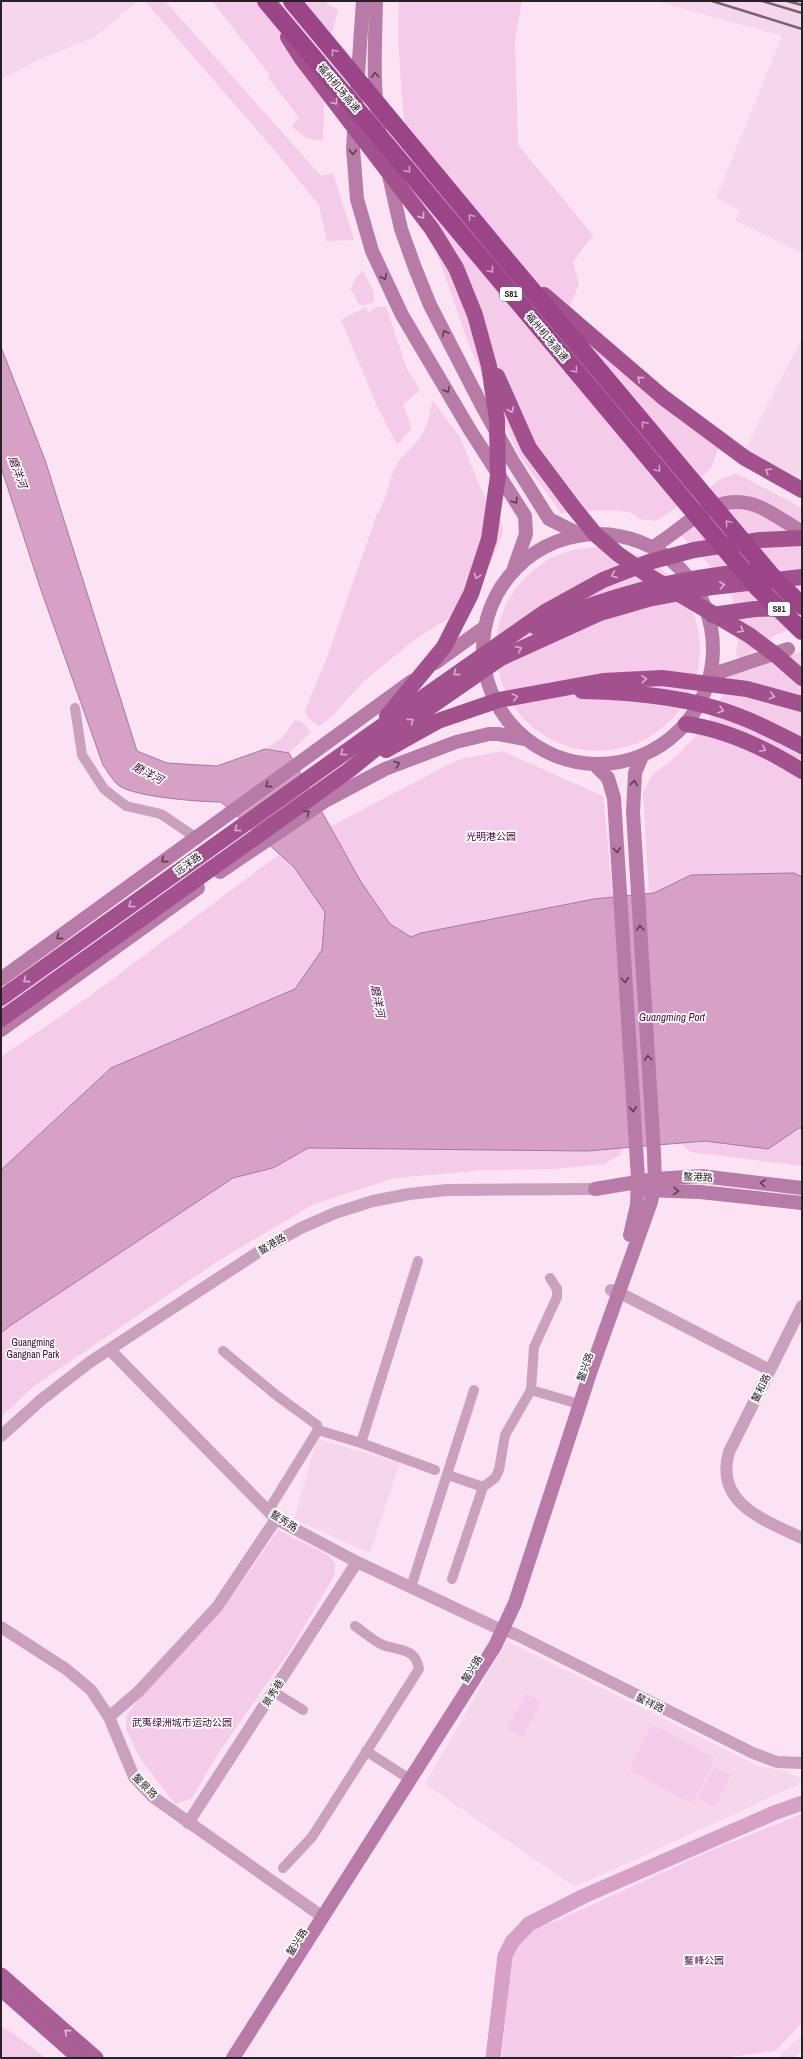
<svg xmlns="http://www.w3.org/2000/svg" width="803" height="2059" font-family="'Archivo Narrow','Noto Sans SC',sans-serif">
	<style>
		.built { fill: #f5d6ec }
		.green { fill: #f4cbe8 }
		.water { fill: #d7a0c7; stroke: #a37a97 }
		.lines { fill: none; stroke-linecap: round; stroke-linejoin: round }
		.river { stroke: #d7a0c7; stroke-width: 15 }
		.minor { stroke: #caa0be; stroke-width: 10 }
		.tertiary { stroke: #caa0be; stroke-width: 12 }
		.secondary { stroke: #b87aa7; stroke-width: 14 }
		.primary { stroke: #a95e96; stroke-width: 15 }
		.trunk { stroke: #a2518e; stroke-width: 16 }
		.motorway { stroke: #9b4487; stroke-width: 18 }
		.rail { stroke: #74656f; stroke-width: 2.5 }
		.oneway { stroke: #cda2c3 }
		.oneway2 { stroke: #5b4053 }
		.oneway3 { stroke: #d5b1cc }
		.oneway4 { stroke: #ddbfd5 }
		.labels { text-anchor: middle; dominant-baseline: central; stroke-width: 3.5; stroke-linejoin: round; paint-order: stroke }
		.shield { fill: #fff; stroke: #696367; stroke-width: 1 }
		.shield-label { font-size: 9px; font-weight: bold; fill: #292026 }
		.street-label { font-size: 10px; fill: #292026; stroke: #fff }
		.park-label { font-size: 10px; fill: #48073c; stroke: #fff }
		.water-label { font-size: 11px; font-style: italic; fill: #4b0a3f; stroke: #fff }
	</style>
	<rect width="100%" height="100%" fill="#fce3f4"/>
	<g class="built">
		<path d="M1 1H138L95 37 40 59 1 80Z"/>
		<path d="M656 1H802V253L735 220 740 210 716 198 782 36Z"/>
		<path d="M802 338V487L744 452Z"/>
		<path d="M317 1439 400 1463 370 1553 294 1519Z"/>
		<path d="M507 1641 758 1766 784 1771 802 1779V1783L575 1887 425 1784Z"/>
		<path d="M802 2034V2050L794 2058H778Z"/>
	</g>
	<g class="green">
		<path d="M145 1H165L321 176 333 173 354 240 327 241 319 205 276 152Z"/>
		<path d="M212 1H324L338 10 326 55 323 140C309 142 301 135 292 126L299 118 268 77 269 74Z"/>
		<path d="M399 1H522L515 39 518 145 593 235 573 262 579 284 570 306 603 338 722 438 711 468 703 475 680 505 656 521 640 519 629 512 609 510 561 513 519 455 469 345 416 193 403 111 398 39Z"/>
		<path d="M362 270 374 292V302L365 305 359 304 351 289 355 279Z"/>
		<path d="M366 307 368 313 377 307H386L407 369 420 390 403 405 412 428 397 445 378 408 341 320Z"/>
		<path d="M432 400 460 437 483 494 501 520 503 532 491 563 450 617 410 643 362 683 333 715 319 727 307 717 305 710 326 660 377 514C389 498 387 482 396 466 401 456 409 451 416 443 427 431 430 415 432 400Z"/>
		<path d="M736 473 802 508V626L775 635 741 659 736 655C737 644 741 628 739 617 731 582 700 555 676 530L712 486 719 480Z"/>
		<circle cx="598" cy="649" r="102"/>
		<path d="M802 651V877L794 873 691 875 654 893 649 894 643 792 653 774 677 756 706 725 722 696 729 674Z"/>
		<path d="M295 720 302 722 311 732 289 753 265 749 282 738Z"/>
		<path d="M502 751 603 796 613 897 594 899 421 933 209 1028 111 1068 1 1170V1057L91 995 282 852 457 760Z"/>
		<path d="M799 1128H802V1166L691 1152 679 1142 705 1141 767 1149Z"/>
		<path d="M339 1147 587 1151 622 1147 620 1155 604 1164 554 1169 485 1170 395 1178 314 1204 218 1261 90 1348 34 1386 1 1417V1333L11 1325 233 1178 273 1168 308 1148Z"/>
		<path d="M278 1530 329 1556 335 1564 334 1576 291 1649 217 1755 192 1798 175 1804 139 1757 126 1729 127 1715 145 1690 233 1595Z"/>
		<path d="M526 1694 541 1702 523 1737 507 1729Z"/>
		<path d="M652 1725 715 1758 692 1803 629 1770Z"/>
		<path d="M714 1767 731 1775 715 1806 698 1798Z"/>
		<path d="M802 1814V2023L775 2051 722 2058H502L511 1959C519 1939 532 1926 554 1922L710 1851Z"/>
		<path d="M1 2027 10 2031 46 2058H1Z"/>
	</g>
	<path class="water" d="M1 347 45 460 137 751 167 763 217 766 265 749 289 753 361 882 390 924 411 937 421 933 594 899 654 893 691 875 794 873 802 877V1128H799L768 1149 705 1141 587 1151 308 1148 273 1168 233 1178 11 1325 1 1333V1170L111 1068 295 989 322 950 325 912 294 867 221 802C201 802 133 797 118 785 112 779 107 771 103 765L40 587 1 467Z"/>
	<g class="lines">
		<path class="river" d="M493 2058 505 1956 512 1942 529 1924 584 1896 774 1813 802 1803"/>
		<g class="minor">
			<path d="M75 708 82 755 104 789 126 806 161 814 195 837"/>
			<path d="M223 1351 276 1395 317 1425 318 1430 361 1443 435 1470"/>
			<path d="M531 1390 579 1404"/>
			<path d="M361 1443 418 1261"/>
			<path d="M448 1475 483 1487"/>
			<path d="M268 1511 318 1430"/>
			<path d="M452 1579 483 1487 495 1478 499 1470 505 1435 531 1390 534 1347 557 1297V1289L550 1278"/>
			<path d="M411 1587 474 1390"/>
			<path d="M274 1692 303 1710"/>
			<path d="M366 1751 411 1780"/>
			<path d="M283 1868 312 1837 419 1669C415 1647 399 1651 383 1645 373 1641 364 1632 355 1626"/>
		</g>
		<g class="tertiary">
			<path d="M611 1290 618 1292 770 1370 729 1452C714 1504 765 1520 802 1538"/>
			<path d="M110 1350 276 1519 357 1562 495 1627 515 1634 753 1753 777 1762 802 1763"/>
			<path d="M770 1370 802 1306"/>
			<path d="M1 1436 41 1400 90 1362 263 1249 301 1228 335 1213 373 1201 409 1194 447 1190 595 1189"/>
			<path d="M1 1627 66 1669 91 1690 109 1717 134 1777 153 1797 323 1917"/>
			<path d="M109 1717 139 1691 217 1607 276 1519"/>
			<path d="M188 1823 357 1562"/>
		</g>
		<g class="secondary">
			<path d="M363 1 353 148 357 199 372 251 402 315 470 430 525 516 526 534 514 568"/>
			<path d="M376 1C375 46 372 94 381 139"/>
			<path d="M388 171 401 229 415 268 430 305 481 404 512 460 549 519 581 535"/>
			<circle cx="598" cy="649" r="115"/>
			<path d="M653 547C688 526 717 487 762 508 776 515 789 524 802 532"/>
			<path d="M435 663 485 627"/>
			<path d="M711 675 788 649"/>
			<path d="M595 765 608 778 614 798 638 1178 637 1205 630 1235"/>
			<path d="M220 872 325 801 385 769 456 742 489 734H498L525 739"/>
			<path d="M1 979 412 681"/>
			<path d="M1 1030 198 888"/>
			<path d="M595 1189 655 1179 701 1176 802 1188"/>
			<path d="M645 1190 700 1192 802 1203"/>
			<path d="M233 2058 495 1646 515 1603 590 1373 651 1202 655 1185 654 1153 633 812 635 773 642 756"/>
		</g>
		<g class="primary">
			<path d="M1 1975 96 2058"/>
			<path d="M1 1989 79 2058"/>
		</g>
		<g class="trunk">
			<path d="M288 37 302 59 432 229 456 268 475 315 489 366 497 420 498 476 489 539 471 594 444 647 387 716"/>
			<path d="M544 295 664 398 745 458 802 490"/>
			<path d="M497 376 529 448 574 508 595 534 618 554 652 578 749 635 777 656 802 678"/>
			<path d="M712 615 755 609 788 608"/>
			<path d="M536 627C606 596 678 577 755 571"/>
			<path d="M582 691C635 692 692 697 741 717 762 725 782 736 802 746"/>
			<path d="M686 724C728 730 767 749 802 771"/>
			<path d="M386 750 438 721 499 700 603 681 662 678 747 689 802 704"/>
			<path d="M1 998 375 731 545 612 603 580 649 562 694 550 760 540 802 538"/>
			<path d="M1 1019 348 771 410 721 501 658 600 613 648 599 713 587 802 577"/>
		</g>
		<g class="motorway">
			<path d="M266 1 757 587 802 631"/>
			<path d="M292 1 504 257 771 575 802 606"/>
		</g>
		<g class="rail">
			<path d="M712 1 802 29"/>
			<path d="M762 1 802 13"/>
			<path d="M787 1 802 5"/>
		</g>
	</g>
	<defs><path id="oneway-chevron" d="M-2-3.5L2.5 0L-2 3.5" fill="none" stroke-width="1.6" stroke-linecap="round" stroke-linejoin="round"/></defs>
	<g class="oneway">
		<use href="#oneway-chevron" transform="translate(334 52) rotate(-130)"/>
		<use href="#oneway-chevron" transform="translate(408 170) rotate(50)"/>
		<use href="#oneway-chevron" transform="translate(471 217) rotate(-130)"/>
		<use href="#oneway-chevron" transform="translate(491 270) rotate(50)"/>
		<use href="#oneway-chevron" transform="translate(575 370) rotate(50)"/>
		<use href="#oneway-chevron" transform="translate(644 424) rotate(-130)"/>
		<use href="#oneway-chevron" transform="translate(658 469) rotate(50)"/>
		<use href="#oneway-chevron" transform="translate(728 523) rotate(-130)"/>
	</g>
	<g class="oneway2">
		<use href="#oneway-chevron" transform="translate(375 75) rotate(-93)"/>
		<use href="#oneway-chevron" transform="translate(353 152) rotate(87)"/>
		<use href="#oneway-chevron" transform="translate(384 277) rotate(64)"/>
		<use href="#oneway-chevron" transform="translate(445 333) rotate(-117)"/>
		<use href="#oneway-chevron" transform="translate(447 390) rotate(60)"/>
		<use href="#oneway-chevron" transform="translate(515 501) rotate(57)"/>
		<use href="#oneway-chevron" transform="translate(397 764) rotate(-21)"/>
		<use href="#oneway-chevron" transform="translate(634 783) rotate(-84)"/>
		<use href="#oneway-chevron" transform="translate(268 785) rotate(144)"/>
		<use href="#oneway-chevron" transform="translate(307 813) rotate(-34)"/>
		<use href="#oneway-chevron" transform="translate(617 850) rotate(86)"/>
		<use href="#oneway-chevron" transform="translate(164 860) rotate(143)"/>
		<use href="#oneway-chevron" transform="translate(640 928) rotate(-94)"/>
		<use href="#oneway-chevron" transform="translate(59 937) rotate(144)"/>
		<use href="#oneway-chevron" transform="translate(625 980) rotate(86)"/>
		<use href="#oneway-chevron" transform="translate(648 1058) rotate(-94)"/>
		<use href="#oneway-chevron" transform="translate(633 1109) rotate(86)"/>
		<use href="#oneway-chevron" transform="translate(763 1183) rotate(-173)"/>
		<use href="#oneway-chevron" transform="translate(676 1191) rotate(3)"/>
	</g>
	<g class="oneway3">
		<use href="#oneway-chevron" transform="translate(335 102) rotate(53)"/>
		<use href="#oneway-chevron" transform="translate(422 216) rotate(51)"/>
		<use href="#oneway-chevron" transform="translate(640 379) rotate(-140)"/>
		<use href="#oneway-chevron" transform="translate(511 410) rotate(67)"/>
		<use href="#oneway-chevron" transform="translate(768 471) rotate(-150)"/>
		<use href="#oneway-chevron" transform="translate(614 575) rotate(159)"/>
		<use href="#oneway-chevron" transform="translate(477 576) rotate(108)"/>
		<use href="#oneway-chevron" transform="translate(722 585) rotate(-6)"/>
		<use href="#oneway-chevron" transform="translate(741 630) rotate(30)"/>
		<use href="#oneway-chevron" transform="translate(519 649) rotate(-26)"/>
		<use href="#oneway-chevron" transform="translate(456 673) rotate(144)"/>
		<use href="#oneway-chevron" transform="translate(644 679) rotate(-3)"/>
		<use href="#oneway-chevron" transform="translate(772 696) rotate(15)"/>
		<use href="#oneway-chevron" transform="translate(515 697) rotate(-12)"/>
		<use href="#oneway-chevron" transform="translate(721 710) rotate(16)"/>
		<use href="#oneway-chevron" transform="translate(411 721) rotate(-37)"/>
		<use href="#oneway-chevron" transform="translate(763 749) rotate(26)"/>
		<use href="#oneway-chevron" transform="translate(343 753) rotate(144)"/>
		<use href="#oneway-chevron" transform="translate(237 829) rotate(144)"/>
		<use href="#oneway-chevron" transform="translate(131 905) rotate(144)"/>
		<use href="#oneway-chevron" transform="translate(26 980) rotate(144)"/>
	</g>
	<use class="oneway4" href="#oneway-chevron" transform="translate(67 2032) rotate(-139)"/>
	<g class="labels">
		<g class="shield">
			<rect x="500" y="287" width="22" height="14" rx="3"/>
			<rect x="768" y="602" width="22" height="14" rx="3"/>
		</g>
		<g class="shield-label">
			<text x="511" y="294">S81</text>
			<text x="779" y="609">S81</text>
		</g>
		<g class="street-label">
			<text transform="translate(339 88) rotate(50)">福州机场高速</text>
			<text transform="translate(547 337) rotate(50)">福州机场高速</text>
			<text transform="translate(188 864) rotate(-36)">远洋路</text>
			<text transform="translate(698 1177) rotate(2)">鳌港路</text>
			<text transform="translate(272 1244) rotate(-31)">鳌港路</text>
			<text transform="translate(585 1367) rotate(-71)">鳌兴路</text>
			<text transform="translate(761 1388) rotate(-64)">鳌和路</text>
			<text transform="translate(284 1521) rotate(32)">鳌秀路</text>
			<text transform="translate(472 1669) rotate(-58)">鳌兴路</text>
			<text transform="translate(273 1693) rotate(-57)">景秀巷</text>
			<text transform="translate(650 1703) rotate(26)">鳌祥路</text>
			<text transform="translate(145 1786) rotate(46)">鳌景路</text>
			<text transform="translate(297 1942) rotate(-58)">鳌兴路</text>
		</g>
		<g class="park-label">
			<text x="491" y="836">光明港公园</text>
			<text x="33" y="1342">Guangming<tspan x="33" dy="12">Gangnan Park</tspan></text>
			<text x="182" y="1722">武夷绿洲城市运动公园</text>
			<text x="704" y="1960">鳌峰公园</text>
		</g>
		<g class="water-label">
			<text transform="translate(18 472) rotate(70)">磨洋河</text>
			<text transform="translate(148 773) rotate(27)">磨洋河</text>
			<text transform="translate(378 1001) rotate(79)">磨洋河</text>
			<text x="672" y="1017">Guangming Port</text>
		</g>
	</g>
	<rect width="803" height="2059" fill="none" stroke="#292026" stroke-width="4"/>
</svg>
